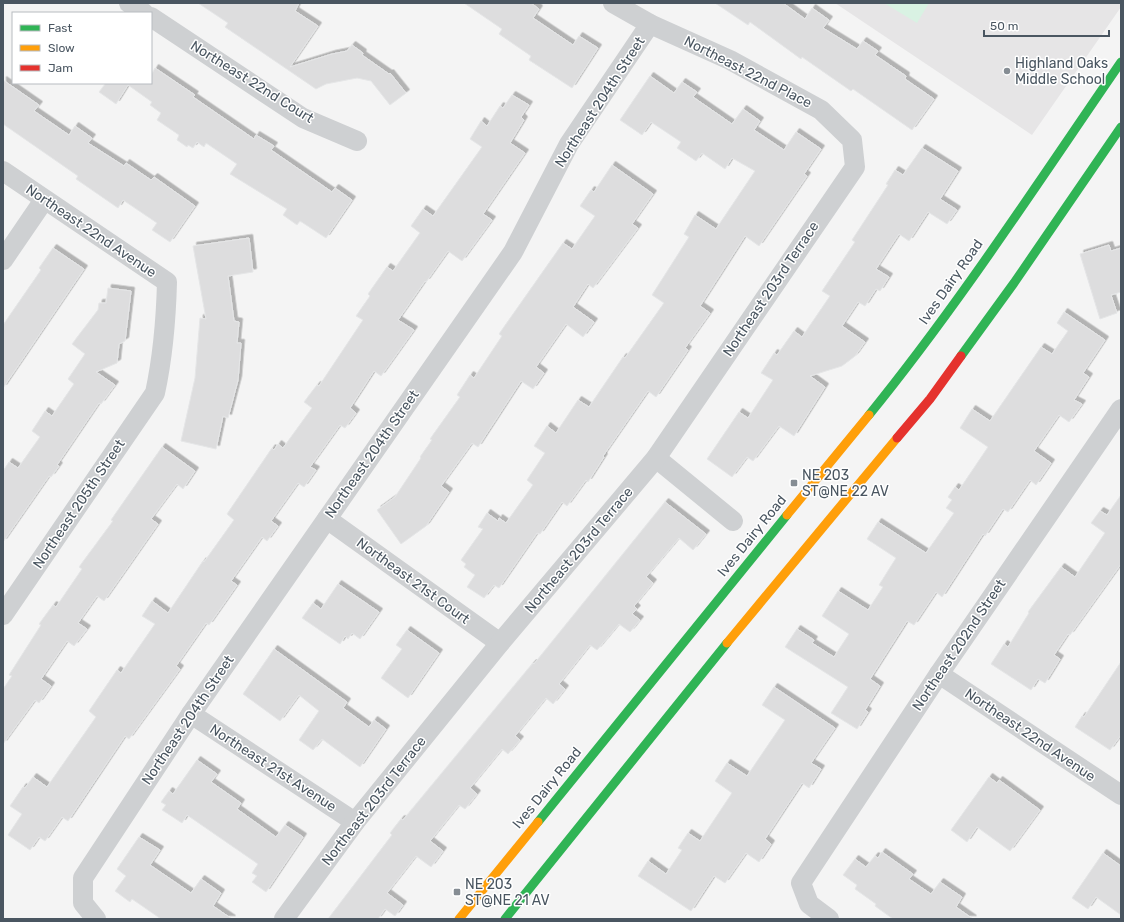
<svg xmlns="http://www.w3.org/2000/svg" width="1124" height="922" font-family="Rubik,sans-serif">
	<style>
		.education { fill: #e6e5e6 }
		.green { fill: #d9f2e3 }
		.building { fill: #ddddde; stroke: #e5e6e7; filter: url(#shadow) }
		.lines { fill: none; stroke-linecap: round; stroke-linejoin: round }
		.street { stroke: #ced0d2; stroke-width: 20 }
		.fast { stroke: #30b455; stroke-width: 9 }
		.slow { stroke: #ff9f0a; stroke-width: 9 }
		.jam { stroke: #e5322d; stroke-width: 9 }
		.poi-dot { fill: #868d94; stroke: #fff; stroke-width: 1.5 }
		.labels { text-anchor: middle; dominant-baseline: central; stroke-width: 3; stroke-linejoin: round; paint-order: stroke }
		.poi-label { font-size: 14px; fill: #4a5661; stroke: #fff; text-anchor: start }
		.street-label { font-size: 14px; fill: #4a5661; stroke: #fff }
	</style>
	<defs>
		<filter id="shadow"><feDropShadow dx="3.5" dy="-3.5" stdDeviation="0" flood-color="#0004"/></filter>
	</defs>
	<rect width="100%" height="100%" fill="#f4f4f4"/>
	<path class="education" d="M835 3H1121V7L1032 135Z"/>
	<path class="green" d="M884 3H929L917 23Z"/>
	<g class="building">
		<path d="M198 3H299L295 11 318 26 290 67 332 54 347 51 352 45 363 53 362 55 389 74 390 73 406 93 390 105 371 81 357 78 326 84 316 89 225 27 228 23Z"/>
		<path d="M464 3H531L539 9 533 18 573 45 579 36 598 48 572 88 529 60 531 56 499 34 502 29Z"/>
		<path d="M715 3H783L805 19 812 8 829 20 823 28 857 49 863 41 878 51 875 55 906 76 905 79 934 99 912 130 853 89 851 91 802 57 801 59 750 22 748 25Z"/>
		<path d="M155 68 195 95 193 97 254 139 256 135 274 146 271 150 332 192 335 188 352 200 326 238 300 221 297 225 283 215 287 209 230 174 237 164 206 143 204 147 197 142 193 148 188 145 187 147 177 140 179 135 157 120 161 113 150 105 152 102 128 85 116 104 99 92 106 83H151V75Z"/>
		<path d="M650 76 674 93 682 82 697 92 693 97 732 124 743 109 760 121 754 130 784 150 796 132 821 149 804 174 807 176 759 246 745 236 700 306 710 313 685 348 688 350 656 397 648 391 603 456 604 457 588 482 586 480 567 506 562 502 540 534 537 533 499 588 494 585 484 598 467 587 475 575 464 567 466 564 461 560 483 529 478 527 487 513 498 521 499 518 506 523 533 485 527 480 545 453 534 446 547 426 556 433 578 400 589 407 623 357 625 358 664 303 652 295 689 237 684 234 695 215 716 229 755 171 732 158 725 169 702 153 696 161 677 148 681 142 651 122 642 135 620 120Z"/>
		<path d="M3 80 39 105 34 111 69 135 75 126 92 138 88 143 124 166 126 163 151 180 154 177 195 206 170 242 152 230 157 223 123 200 118 208 76 179 78 176 3 124Z"/>
		<path d="M512 95 529 105 521 117 524 120 510 143 525 153 483 214 492 220 462 261 448 251 426 282 425 281 398 320 414 330 381 376 374 371 350 408 356 413 345 428 340 425 310 467 316 470 304 487 298 483 271 521 278 526 267 541 262 537 231 581 237 585 209 625 206 623 176 666 180 669 129 739 125 736 68 821 62 817 45 841 39 837 30 850 8 835 22 814 10 806 23 787 25 788 33 777 47 787 96 717 89 711 117 670 121 673 155 624 142 616 152 601 168 613 203 561 204 562 234 520 227 514 272 448 274 450 278 444 283 448 312 408 304 402 317 385 319 386 363 320 356 316 370 296 368 294 387 267 393 271 420 233 411 226 423 209 433 216 482 147 470 139 481 121 487 126 500 106 503 108Z"/>
		<path d="M922 148 958 171 940 199 957 210 947 224 928 212 909 241 899 234 876 269 889 277 880 291 876 289 865 306 858 302 842 326 865 342 855 356 842 366 810 376 825 387 794 436 779 426 753 461 747 457 732 477 707 459 739 412 748 418 773 380 761 373 774 353 777 355 794 331 802 337 830 296 822 291 855 242 852 240 888 185 886 184 895 170 903 175Z"/>
		<path d="M612 165 653 194 632 224 638 228 593 288 588 284 573 307 594 322 583 337 566 324 536 367 544 373 533 389 521 381 478 447 472 443 441 486 449 492 426 526 401 544 377 510 395 497 421 458 420 457 432 440 430 439 460 397 457 395 470 375 474 378 502 336 499 334 563 243 572 249 595 216 580 206 591 190 594 192Z"/>
		<path d="M249 238 253 272 228 276 234 321 239 322 237 343H241L238 380 228 418 223 416 216 449 181 441 195 378 200 318 206 319 193 246Z"/>
		<path d="M1109 245 1111 251 1121 248V292L1111 295 1117 313 1100 319 1080 254Z"/>
		<path d="M53 248 84 269 3 388V325L41 270 39 268Z"/>
		<path d="M108 288 131 291 125 341 119 344 117 363 96 372 115 385 101 404 99 403 57 465 59 466 51 477 49 476 3 542V471L9 462 18 468 40 437 32 431 45 411 52 416 74 384 68 379 85 354 72 344 98 310 99 303H106Z"/>
		<path d="M1064 312 1105 340 1083 373 1089 377 1074 400 1082 404 1069 422 1059 415 1034 451 1051 463 1036 485 1030 480 1008 512 1003 509 985 536 983 534 942 597 936 592 914 625 907 621 870 679 880 686 865 710 868 712 857 729 831 713 848 687 785 647 797 629 814 640 812 643 834 657 849 634 822 616 838 591 868 610 883 587 879 585 896 558 867 539 878 522 926 553 954 513 946 508 952 500 948 497 955 487 959 490 988 447 960 428 972 409 990 421 1041 347 1052 354 1068 331 1057 323Z"/>
		<path d="M162 447 195 471 183 489 177 484 151 519 158 524 104 601 97 596 78 623 87 629 74 646 67 641 41 679 51 686 39 703 35 700 3 744V689L12 676 9 675 41 625 39 624 53 605 56 607 82 569 79 567 113 521 111 520Z"/>
		<path d="M1121 495V564L1070 635 1068 634 1054 655 1060 659 1045 683 1038 679 1031 690 991 664 1004 644 1008 647 1029 613 1028 612 1061 567 1075 577 1105 533 1091 523 1100 511 1107 515Z"/>
		<path d="M665 502 706 534 693 550 679 538 646 577 653 583 634 606 637 609 632 614 640 620 630 632 619 624 597 650 590 645 559 684 565 689 553 704 546 698 515 736 520 740 508 754 502 749 470 788 477 794 465 809 459 805 430 841 443 851 431 867 416 856 387 893 403 905 395 916 385 909 378 919H328L392 835 390 833 401 819 403 820 533 663 534 664Z"/>
		<path d="M338 584 379 612 360 639 352 633 348 639 345 636 340 644 302 618 313 603 321 609Z"/>
		<path d="M407 630 439 653 408 698 381 678 402 649 396 645Z"/>
		<path d="M274 649 347 702 343 708 369 727 374 720 386 729 360 767 322 739 313 750 299 740 319 711 299 695 280 721 243 694Z"/>
		<path d="M1121 662V735L1110 750 1075 727 1082 716 1084 717Z"/>
		<path d="M774 687 835 728 811 763 821 769 809 788 802 783 765 839 771 844 759 862 746 853 725 883 714 876 691 911 638 876 648 861 666 874 682 850 678 848 688 833 700 841 732 793 715 781 727 763 747 776 785 720 762 705Z"/>
		<path d="M197 760 217 774 211 782 241 803 237 809 276 837 285 825 303 837 266 892 252 882 257 876 252 873 258 864 187 815 182 823 162 810 166 805 161 802 169 791 173 794Z"/>
		<path d="M989 777 997 783 999 780 1040 810 1010 851 977 827 967 842 951 830Z"/>
		<path d="M139 837 160 850 150 865 191 893 201 879 221 893 213 906 232 919H161L132 899 130 902 115 891 126 876 117 869Z"/>
		<path d="M882 852 913 874 909 879 931 894 940 882 962 897 956 907 973 919H893L875 906 876 904 855 889 857 885 843 875 855 859 866 867 875 856 878 858Z"/>
		<path d="M1103 853 1121 866V915L1096 897 1088 909 1072 898Z"/>
	</g>
	<g class="lines">
		<g class="street">
			<path d="M129 3 144 13"/>
			<path d="M151 17 303 118 357 141"/>
			<path d="M3 171 167 282C166 320 163 356 155 393L3 615"/>
			<path d="M3 260 44 200"/>
			<path d="M656 458 733 521"/>
			<path d="M327 519 500 643"/>
			<path d="M939 674 1121 795"/>
			<path d="M191 714 355 822"/>
			<path d="M96 919 83 903V878L191 714 513 252 569 144 650 24"/>
			<path d="M284 919 355 822 500 643 656 458 855 167 852 140 821 110 730 60 650 24 613 3"/>
			<path d="M829 919 809 904 801 883 939 674 1121 409"/>
		</g>
		<g class="fast">
			<path d="M961 356 1014 283 1121 127"/>
			<path d="M869 415C960 303 1039 181 1121 62"/>
			<path d="M538 822 787 515"/>
			<path d="M505 919 727 643"/>
		</g>
		<g class="slow">
			<path d="M787 515 869 415"/>
			<path d="M727 643 897 438"/>
			<path d="M459 919 538 822"/>
		</g>
		<path class="jam" d="M897 438 930 399 961 356"/>
	</g>
	<g class="poi-dot">
		<circle cx="1007" cy="71" r="4"/>
		<rect x="790" y="479" width="8" height="8" rx="2"/>
		<rect x="453" y="888" width="8" height="8" rx="2"/>
	</g>
	<g class="labels">
		<g class="poi-label">
			<text x="1015" y="63">Highland Oaks<tspan x="1015" dy="16">Middle School</tspan></text>
			<text x="802" y="475">NE 203<tspan x="802" dy="16">ST@NE 22 AV</tspan></text>
			<text x="465" y="884">NE 203<tspan x="465" dy="16">ST@NE 21 AV</tspan></text>
		</g>
		<g class="street-label">
			<text transform="translate(748 72) rotate(27)">Northeast 22nd Place</text>
			<text transform="translate(252 82) rotate(32)">Northeast 22nd Court</text>
			<text transform="translate(600 102) rotate(-57)">Northeast 204th Street</text>
			<text transform="translate(91 231) rotate(34)">Northeast 22nd Avenue</text>
			<text transform="translate(951 282) rotate(-55)">Ives Dairy Road</text>
			<text transform="translate(771 289) rotate(-56)">Northeast 203rd Terrace</text>
			<text transform="translate(372 454) rotate(-55)">Northeast 204th Street</text>
			<text transform="translate(79 504) rotate(-56)">Northeast 205th Street</text>
			<text transform="translate(752 536) rotate(-51)">Ives Dairy Road</text>
			<text transform="translate(579 550) rotate(-50)">Northeast 203rd Terrace</text>
			<text transform="translate(413 581) rotate(36)">Northeast 21st Court</text>
			<text transform="translate(959 645) rotate(-56)">Northeast 202nd Street</text>
			<text transform="translate(188 720) rotate(-56)">Northeast 204th Street</text>
			<text transform="translate(1030 735) rotate(34)">Northeast 22nd Avenue</text>
			<text transform="translate(273 768) rotate(33)">Northeast 21st Avenue</text>
			<text transform="translate(547 788) rotate(-51)">Ives Dairy Road</text>
			<text transform="translate(374 801) rotate(-52)">Northeast 203rd Terrace</text>
		</g>
	</g>
	<rect width="1124" height="922" fill="none" stroke="#4a5661" stroke-width="8"/>
	<rect x="12" y="12" width="140" height="72" fill="#ffffff" stroke="#b7bbc0"/>
	<rect x="20" y="25" width="20" height="6" fill="#30b455" stroke="#b7bbc0"/>
	<text x="48" y="32" font-size="12" fill="#4a5661">Fast</text>
	<rect x="20" y="45" width="20" height="6" fill="#ff9f0a" stroke="#b7bbc0"/>
	<text x="48" y="52" font-size="12" fill="#4a5661">Slow</text>
	<rect x="20" y="65" width="20" height="6" fill="#e5322d" stroke="#b7bbc0"/>
	<text x="48" y="72" font-size="12" fill="#4a5661">Jam</text>
	<path d="M984 30v6h125v-6" fill="none" stroke="#4a5661" stroke-width="2"/>
	<text x="990" y="30" font-size="12" fill="#4a5661" stroke="#ffffff" stroke-width="3" paint-order="stroke">50 m</text>
</svg>
